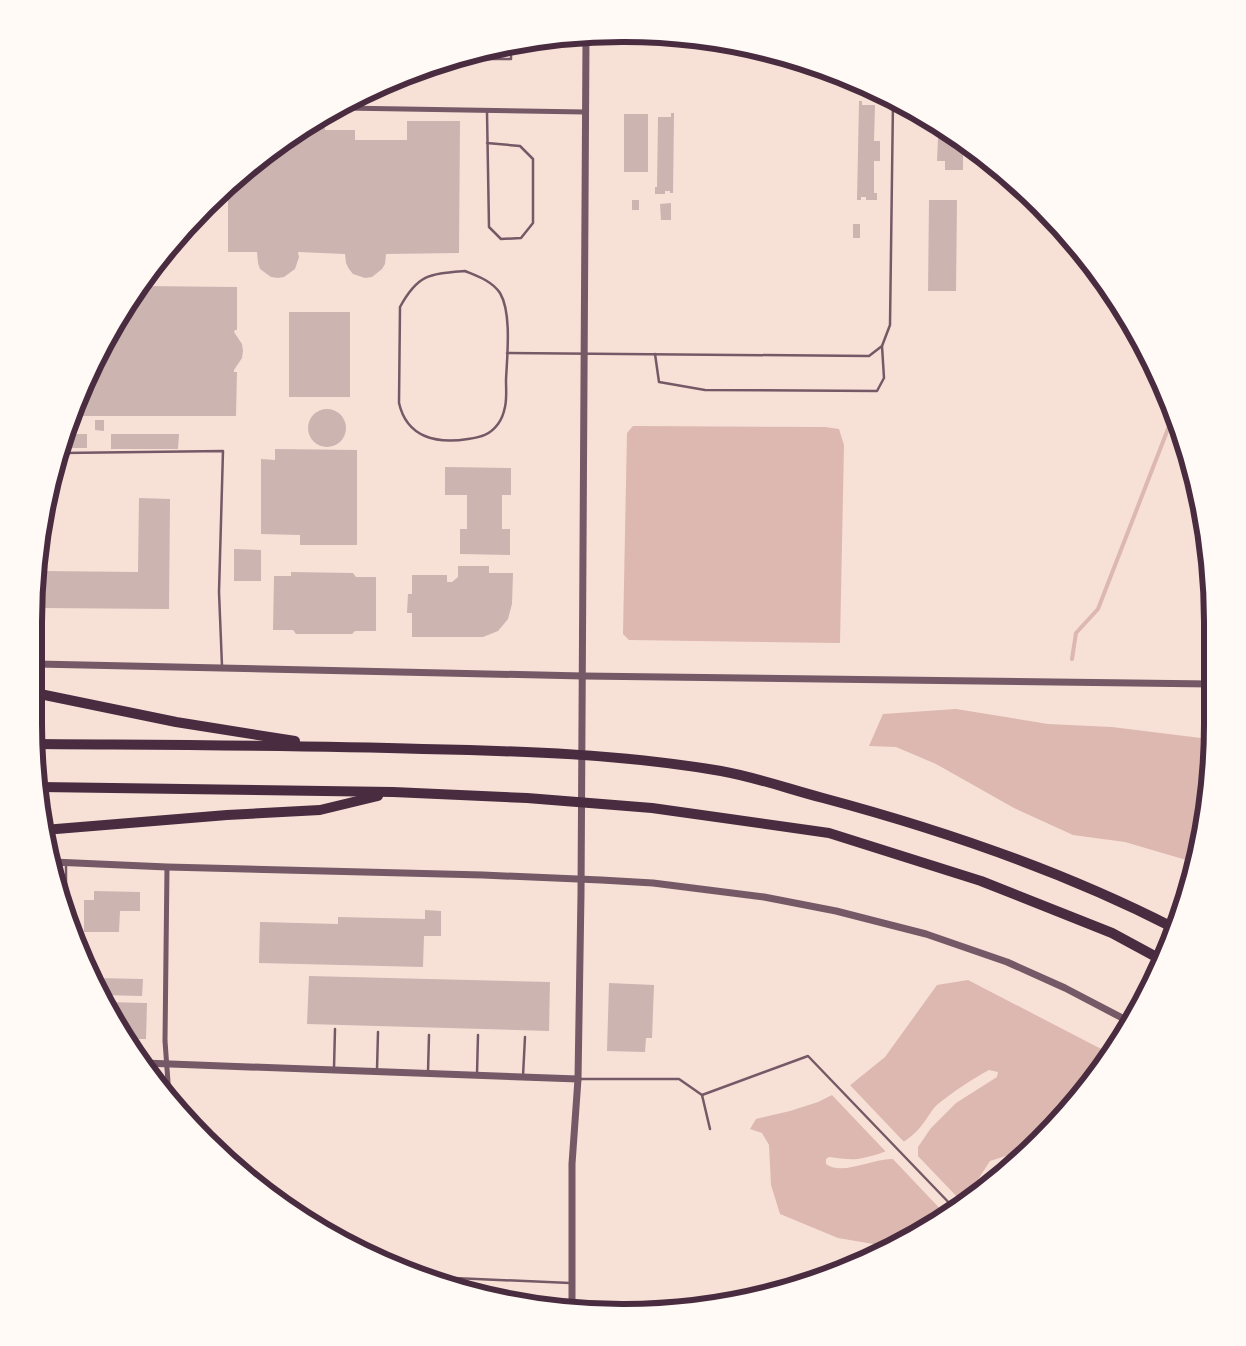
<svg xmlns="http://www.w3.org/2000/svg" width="1246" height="1346" font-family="'Libre Baskerville',serif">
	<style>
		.water { fill: #dcb8b0; fill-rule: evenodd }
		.pier { fill: #f7e1d7 }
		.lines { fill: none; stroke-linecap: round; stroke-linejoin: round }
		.stream { stroke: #dcb8b0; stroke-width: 4 }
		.building { fill: #ccb4b1 }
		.service { stroke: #755966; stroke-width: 2.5 }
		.minor { stroke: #755966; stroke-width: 5 }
		.tertiary { stroke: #755966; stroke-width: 7 }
		.motorway { stroke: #4a2c40; stroke-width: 10 }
		.rim { fill: none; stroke: #4a2c40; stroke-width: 6 }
	</style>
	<rect width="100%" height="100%" fill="#f7e1d7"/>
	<g class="water">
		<path d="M633 426 825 427 839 429 844 445 840 643 629 640 623 634 627 433Z"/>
		<path d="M956 709 1048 724 1112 727 1209 739 1207 800 1193 862 1125 842 1073 835 1014 808 936 764 896 747 869 746 883 714Z"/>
		<path d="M968 980 1107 1052 1057 1116 1030 1140 1021 1151 990 1161 968 1195 939 1215 937 1220 888 1246H885L838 1238 780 1214 771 1185 769 1145 762 1133 750 1129 756 1119 790 1111 818 1102 848 1087 885 1057 937 985ZM989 1070 998 1072 997 1077 956 1103 931 1128 918 1147V1163C909 1161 900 1159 891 1159 872 1159 841 1176 826 1164V1159L829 1157C840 1158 852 1161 863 1158 886 1153 907 1144 922 1125 928 1118 931 1110 938 1104 953 1092 972 1079 989 1070Z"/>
	</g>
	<g class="pier">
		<path d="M848 1083 906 1144 888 1154 830 1093Z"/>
		<path d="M916 1154 962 1202 945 1214 890 1156 902 1157 916 1161Z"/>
	</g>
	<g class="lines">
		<path class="stream" d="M1072 659 1076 633 1098 609 1173 416"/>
	</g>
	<g class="building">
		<path d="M859 101H862V105H875L874 141H880V161H874V193H877V200H866V197H861V200H857Z"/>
		<path d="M671 113H674L673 193H670V191H665V194H655V187H657L658 117H671Z"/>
		<rect x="624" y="114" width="24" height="58"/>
		<path d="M319 120 325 121V130H355V140H407V121H460L459 253 386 254 385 264 382 269 372 277 365 278 353 274 349 269 346 263 345 254 298 252 299 257 295 269 284 277 278 278 271 277 260 269 258 263 257 252H228V189L238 181H248V174H246L296 133Z"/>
		<path d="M945 130 963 143V170H945V161H937L938 138H945Z"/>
		<rect x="632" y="200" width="7" height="10"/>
		<path d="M929 200H957L956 291H928Z"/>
		<path d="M671 203V220H661L660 204Z"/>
		<rect x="853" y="224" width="7" height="14"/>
		<path d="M141 286 237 287V330H235L234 332 242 344 243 351 242 358 234 370V372H237L236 416H73L79 397 133 295Z"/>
		<rect x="289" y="312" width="61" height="85"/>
		<circle cx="327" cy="428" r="19"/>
		<path d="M95 420H104V431L95 430Z"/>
		<path d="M68 434H87V448H63Z"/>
		<path d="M111 434H179L178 449H111Z"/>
		<path d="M275 449 357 450V545H300V535L261 534V459L275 460Z"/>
		<path d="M445 467 511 468V495H502V529H510V555L460 554V529H467V495H445Z"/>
		<path d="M139 498 170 499 169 609 40 608 42 571 138 572Z"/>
		<path d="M234 549 261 550V581H234Z"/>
		<path d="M458 566H489V573H513L512 604 508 619 498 631 483 637H412V613H407L408 594H412V575H447V582H452L458 577Z"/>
		<path d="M291 572 353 573 356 577H376V631H355L352 634H296L293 630H273L274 576H291Z"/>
		<path d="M94 891 140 892V911H120L119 932H84V900H94Z"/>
		<path d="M425 910 441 911V936H424L423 967 259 963 260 922 338 924V917L425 919Z"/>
		<path d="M309 976 550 982 549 1031 307 1024Z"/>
		<path d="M96 978 143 979 142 996 102 995 95 985Z"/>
		<path d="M609 983 654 985 652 1038H646L645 1052 607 1051Z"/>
		<path d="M106 1002 147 1003 146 1039H129Z"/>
	</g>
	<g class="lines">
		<g class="service">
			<path d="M463 59H511V45"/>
			<path d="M487 112 489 227 501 239 521 238 533 223V159L520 146 487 143"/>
			<path d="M174 246H179L186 237V231"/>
			<path d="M465 271C477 276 492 281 500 293 512 313 507 357 506 380 506 389 507 398 505 407 504 412 501 420 498 424 490 435 481 437 468 439 437 444 407 438 399 403L400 307C418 274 429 274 465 271Z"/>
			<path d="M507 353 869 356 882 346 890 325 893 102"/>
			<path d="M655 354 659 382 705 390 877 391 884 378 882 346"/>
			<path d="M62 453 223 451 219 592 222 666"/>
			<path d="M66 899V864"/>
			<path d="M334 1068 335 1029"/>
			<path d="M377 1070 378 1032"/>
			<path d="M428 1072 429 1035"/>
			<path d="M477 1074 478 1035"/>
			<path d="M523 1076 525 1037"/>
			<path d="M579 1079H679L702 1095 710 1129"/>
			<path d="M702 1095 808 1056 955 1209"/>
			<path d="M431 1277 570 1283"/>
		</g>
		<g class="minor">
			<path d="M343 108 585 112"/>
			<path d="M167 867 165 1041 169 1096"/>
		</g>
		<g class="tertiary">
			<path d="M37 664 583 676 1211 684"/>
			<path d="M53 862 167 867 483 875 601 880 653 883 764 897 836 911 926 934 1007 962 1065 988 1130 1022"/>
			<path d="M144 1063 578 1079"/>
			<path d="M572 1309V1164L578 1079 581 894 586 37"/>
		</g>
		<g class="motorway">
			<path d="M35 693 176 722 295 741"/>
			<path d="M36 744C165 745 294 745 423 749 522 751 623 754 721 771 755 777 789 789 823 798 943 830 1063 871 1174 928"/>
			<path d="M40 787 393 792 527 798 652 808 829 833 981 881 1112 933 1160 959"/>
			<path d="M44 830 227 815 320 810 378 796"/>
		</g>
	</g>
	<path d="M0 0H1246V1346H0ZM622 42H624A580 580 0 0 1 1204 622V724A580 580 0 0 1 624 1304H622A580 580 0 0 1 42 724V622A580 580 0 0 1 622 42Z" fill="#fffaf5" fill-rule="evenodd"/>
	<path class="rim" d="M622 42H624A580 580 0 0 1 1204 622V724A580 580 0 0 1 624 1304H622A580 580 0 0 1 42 724V622A580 580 0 0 1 622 42Z"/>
</svg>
